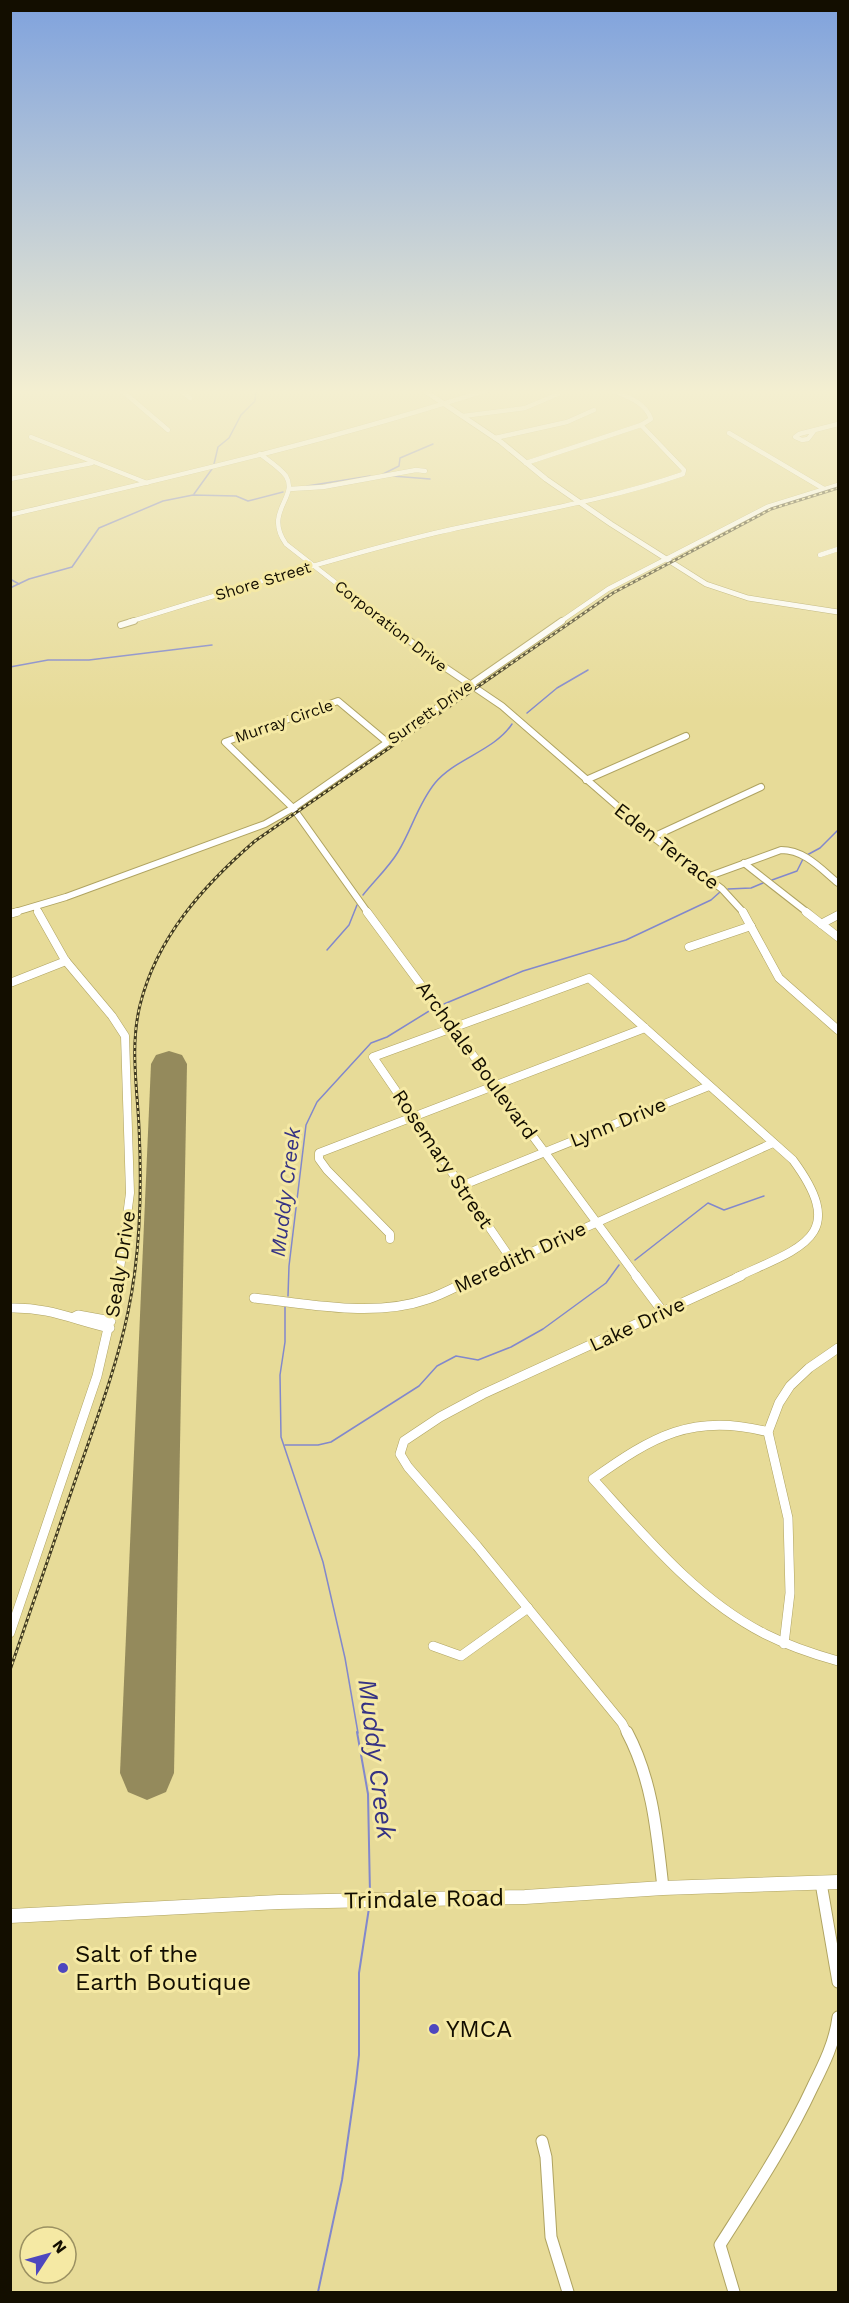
<svg xmlns="http://www.w3.org/2000/svg" width="849" height="2303" font-family="'Work Sans',sans-serif">
	<style>
		.lines { fill: none; stroke-linecap: round; stroke-linejoin: round }
		.stream-far1 { stroke: #8288cc; stroke-width: 1.5 }
		.stream { stroke: #8288cc; stroke-width: 2 }
		.runway { fill: #948a5c; fill-rule: evenodd }
		.minor-far4-casing { stroke: #afa361; stroke-width: 5 }
		.minor-far3-casing { stroke: #afa361; stroke-width: 8 }
		.minor-far2-casing { stroke: #afa361; stroke-width: 9 }
		.minor-far1-casing { stroke: #afa361; stroke-width: 10 }
		.minor-casing { stroke: #afa361; stroke-width: 13 }
		.major-far1-casing { stroke: #afa361; stroke-width: 6 }
		.major-casing { stroke: #afa361; stroke-width: 15 }
		.minor-far4 { stroke: #fff; stroke-width: 4.5 }
		.minor-far3 { stroke: #fff; stroke-width: 6 }
		.minor-far2 { stroke: #fff; stroke-width: 8 }
		.minor-far1 { stroke: #fff; stroke-width: 9 }
		.minor { stroke: #fff; stroke-width: 11 }
		.major-far1 { stroke: #fff; stroke-width: 5 }
		.major { stroke: #fff; stroke-width: 14 }
		.rail-casing { stroke: #403a21; stroke-width: 3 }
		.rail { stroke: #f5e9a4; stroke-width: 1.5; stroke-dasharray: 3; stroke-linecap: butt }
		.poi-dot { fill: #4e47be; stroke: #f5e9a4; stroke-width: 2 }
		.labels { text-anchor: middle; dominant-baseline: central; stroke-width: 6; stroke-linejoin: round; paint-order: stroke }
		.far-street-label { font-size: 16px; fill: #130e00; stroke: #f5e9a4 }
		.street-label { font-size: 20px; fill: #130e00; stroke: #f5e9a4 }
		.water-label { font-size: 21px; font-style: italic; fill: #363384; stroke: #f5e9a4 }
		.near-street-label { font-size: 24px; fill: #130e00; stroke: #f5e9a4 }
		.near-poi-label { font-size: 24px; fill: #130e00; stroke: #f5e9a4; text-anchor: start }
		.near-water-label { font-size: 26px; font-style: italic; fill: #363384; stroke: #f5e9a4 }
	</style>
	<rect width="100%" height="100%" fill="#e7db98"/>
	<g class="lines">
		<g class="stream-far1">
			<path d="M214 464 218 447 229 438 241 415 255 401 256 389"/>
			<path d="M383 474 399 466 400 458 433 444"/>
			<path d="M392 476 430 479"/>
			<path d="M307 486 370 476"/>
			<path d="M194 494 212 469"/>
			<path d="M10 579 19 584"/>
			<path d="M10 588 29 579 72 567 99 528 163 501 193 495 236 496 248 501 283 492"/>
			<path d="M10 667 48 660H89L212 645"/>
			<path d="M527 713 557 688 588 670"/>
			<path d="M807 855 820 848 838 830"/>
			<path d="M772 880 797 871 803 859"/>
			<path d="M728 889 751 888 763 883"/>
			<path d="M363 895C374 881 389 867 398 852 412 829 418 804 435 783 456 758 494 751 512 724"/>
			<path d="M327 950 349 925 357 905"/>
			<path d="M444 1004 523 971 626 940 711 900 720 892"/>
			<path d="M635 1260 708 1203 724 1210 764 1196"/>
			<path d="M288 1296 289 1266 306 1125 317 1102 371 1043 387 1037 434 1008"/>
			<path d="M285 1307V1342L280 1375 281 1437 323 1562 345 1658 358 1733"/>
			<path d="M285 1445H318L331 1442 419 1386 437 1366 456 1356 478 1360 511 1347 543 1329 606 1283 619 1265"/>
		</g>
		<g class="stream">
			<path d="M357 1732 368 1794 370 1894"/>
			<path d="M318 2292 342 2180 356 2082 359 2055V1973L369 1908"/>
		</g>
		<path class="runway" d="M169 1051 182 1055 187 1064 174 1773 166 1792 147 1800 128 1792 120 1773 151 1064 156 1055Z"/>
		<defs>
			<g id="minor-far4">
				<path d="M120 389 168 430"/>
				<path d="M179 389 190 398"/>
				<path d="M463 416 525 408 558 394"/>
				<path d="M814 431 808 439 802 440 795 437 799 434 838 424"/>
				<path d="M729 433 824 489"/>
				<path d="M31 437 147 483"/>
				<path d="M495 438 567 422 594 410"/>
				<path d="M260 454C269 461 279 467 286 476 299 498 263 511 286 544L386 622"/>
				<path d="M526 463 641 425 651 419C645 401 625 396 609 389"/>
				<path d="M10 479 92 463"/>
				<path d="M289 489 323 487 416 470 425 471"/>
				<path d="M10 515C171 477 333 440 490 389"/>
				<path d="M820 555 838 549"/>
				<path d="M129 622C231 591 332 558 435 533 518 514 602 502 683 474L684 470 641 425"/>
				<path d="M560 622 608 589 767 507 838 485"/>
			</g>
			<g id="minor-far3">
				<path d="M384 621 437 662 502 706 653 837 722 889 744 913"/>
				<path d="M121 625 134 621"/>
				<path d="M586 780 686 736"/>
				<path d="M653 837 761 787"/>
				<path d="M744 863 808 913"/>
				<path d="M707 877 781 850C805 850 821 869 838 883"/>
				<path d="M36 907 39 913"/>
				<path d="M12 913 66 897 265 824 293 808 562 621"/>
				<path d="M368 913 293 808 225 742 338 701 387 742"/>
			</g>
			<g id="minor-far2">
				<path d="M38 912 65 960 112 1016 125 1036 130 1193 119 1277"/>
				<path d="M367 912 637 1277"/>
				<path d="M743 912 779 978 838 1030"/>
				<path d="M806 912 838 937"/>
				<path d="M10 914 17 912"/>
				<path d="M821 924 838 915"/>
				<path d="M689 947 751 926"/>
				<path d="M10 983 66 961"/>
				<path d="M461 1186 709 1086"/>
				<path d="M390 1239V1234L327 1170 319 1159V1153L645 1028"/>
				<path d="M513 1262 373 1057 589 978 793 1160C849 1236 803 1247 737 1277"/>
				<path d="M476 1277 773 1143"/>
			</g>
			<g id="minor-far1">
				<path d="M636 1276 663 1312"/>
				<path d="M254 1298C310 1304 374 1318 428 1299 446 1293 462 1283 479 1276"/>
				<path d="M10 1308C49 1307 74 1320 110 1328"/>
				<path d="M74 1317 78 1315 111 1321"/>
				<path d="M768 1432C693 1412 652 1437 593 1479 644 1535 696 1599 765 1634 789 1646 813 1654 838 1661"/>
				<path d="M10 1633 97 1376 120 1276"/>
				<path d="M784 1644 790 1593 788 1518 768 1432 779 1403 790 1386 809 1368 838 1348"/>
				<path d="M433 1646 461 1656 528 1608"/>
				<path d="M627 1733 622 1723 477 1546 408 1467 400 1454 404 1441 440 1417 483 1394 741 1276"/>
			</g>
			<g id="minor">
				<path d="M627 1732C653 1781 657 1834 663 1888"/>
				<path d="M821 1883 838 1982"/>
				<path d="M542 2141 546 2157 551 2237 568 2292"/>
				<path d="M734 2292 720 2245C753 2193 787 2142 813 2086 824 2064 835 2042 838 2017"/>
			</g>
			<path id="major-far1" d="M422 389 501 442 546 479 611 524 706 584 748 598 838 612"/>
			<path id="major" d="M10 1916 279 1902 525 1897 663 1888 838 1882"/>
		</defs>
		<use href="#minor-far4" class="minor-far4-casing"/>
		<use href="#minor-far3" class="minor-far3-casing"/>
		<use href="#minor-far2" class="minor-far2-casing"/>
		<use href="#minor-far1" class="minor-far1-casing"/>
		<use href="#minor" class="minor-casing"/>
		<use href="#major-far1" class="major-far1-casing"/>
		<use href="#major" class="major-casing"/>
		<use href="#minor-far4" class="minor-far4"/>
		<use href="#minor-far3" class="minor-far3"/>
		<use href="#minor-far2" class="minor-far2"/>
		<use href="#minor-far1" class="minor-far1"/>
		<use href="#minor" class="minor"/>
		<use href="#major-far1" class="major-far1"/>
		<use href="#major" class="major"/>
		<defs>
			<path id="rail" d="M10 1670C32 1607 53 1544 75 1481 94 1426 116 1370 128 1312 141 1251 142 1189 139 1127 137 1086 130 1046 140 1005 157 937 203 886 255 841L613 593 771 509 838 488"/>
		</defs>
		<use href="#rail" class="rail-casing"/>
		<use href="#rail" class="rail"/>
	</g>
	<linearGradient id="sky" x2="0" y2="1"><stop stop-color="#7fa2dd"/><stop offset="0.55" stop-color="#f4efd1"/><stop offset="1" stop-color="#f4efd1" stop-opacity="0"/></linearGradient>
	<rect width="849" height="712" fill="url(#sky)"/>
	<g class="poi-dot">
		<circle cx="63" cy="1968" r="6"/>
		<circle cx="434" cy="2029" r="6"/>
	</g>
	<g class="labels">
		<g class="far-street-label">
			<text transform="translate(263 581) rotate(-17)">Shore Street</text>
			<text transform="translate(391 626) rotate(38)">Corporation Drive</text>
			<text transform="translate(430 712) rotate(-35)">Surrett Drive</text>
			<text transform="translate(284 721) rotate(-19)">Murray Circle</text>
		</g>
		<g class="street-label">
			<text transform="translate(667 846) rotate(38)">Eden Terrace</text>
			<text transform="translate(477 1060) rotate(54)">Archdale Boulevard</text>
			<text transform="translate(618 1122) rotate(-22)">Lynn Drive</text>
			<text transform="translate(443 1159) rotate(56)">Rosemary Street</text>
			<text transform="translate(520 1257) rotate(-25)">Meredith Drive</text>
			<text transform="translate(120 1264) rotate(-81)">Sealy Drive</text>
			<text transform="translate(637 1324) rotate(-25)">Lake Drive</text>
		</g>
		<g class="water-label">
			<text transform="translate(285 1192) rotate(-83)">Muddy Creek</text>
		</g>
		<g class="near-street-label">
			<text transform="translate(424 1899) rotate(-1)">Trindale Road</text>
		</g>
		<g class="near-poi-label">
			<text x="75" y="1954">Salt of the<tspan x="75" dy="28">Earth Boutique</tspan></text>
			<text x="446" y="2029">YMCA</text>
		</g>
		<g class="near-water-label">
			<text transform="translate(377 1759) rotate(83)">Muddy Creek</text>
		</g>
	</g>
	<rect width="849" height="2303" fill="none" stroke="#130e00" stroke-width="24"/>
	<g transform="translate(48 2255) rotate(54)"><circle r="28" fill="#f5e9a4" stroke="#9b9162" stroke-width="1.5"/>
	<path d="M0-4.5L10 22L0 15L-10 22Z" fill="#4e47be"/>
	<text y="-9" font-size="16" font-weight="bold" text-anchor="middle" fill="#130e00">N</text>
	</g>
</svg>
